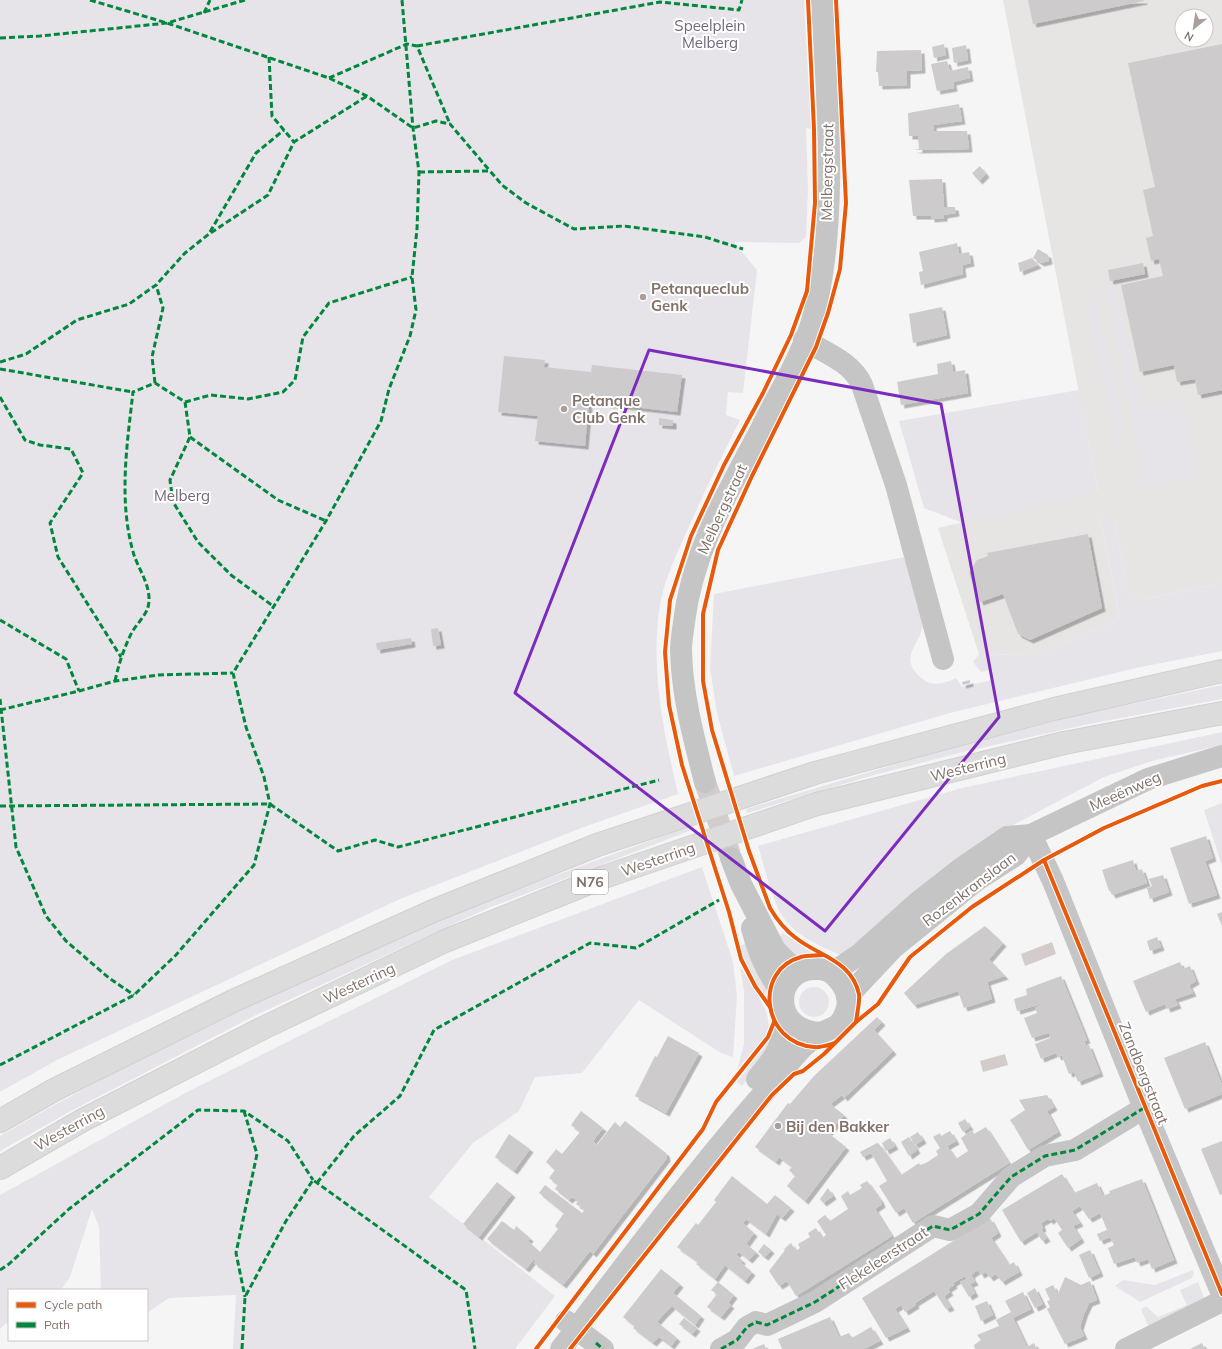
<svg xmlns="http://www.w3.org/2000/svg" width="1222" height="1349" font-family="Mulish,sans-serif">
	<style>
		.built { fill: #e6e5e4; fill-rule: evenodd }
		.green { fill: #e6e4e8 }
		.water { fill: #d4cbcb }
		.building { fill: #cdcbcb; filter: url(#shadow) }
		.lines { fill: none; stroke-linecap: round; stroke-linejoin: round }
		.minor-tunnel { stroke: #d2cdcc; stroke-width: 22; stroke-dasharray: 22 11; stroke-linecap: butt }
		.highway-casing { stroke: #d1d0d0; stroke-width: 24 }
		.minor { stroke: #c6c5c5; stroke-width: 22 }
		.highway { stroke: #dcdcdc; stroke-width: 22 }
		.quiet { stroke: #00873e; stroke-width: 3; stroke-dasharray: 6 3; stroke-linecap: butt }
		.cycleway-casing { stroke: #fff; stroke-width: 6 }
		.cycleway { stroke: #e8590c; stroke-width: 4 }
		.marked { fill: none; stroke: #7b2cbf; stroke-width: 3; stroke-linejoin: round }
		.poi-dot { fill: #aa9f9a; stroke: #fff; stroke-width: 1.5 }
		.labels { text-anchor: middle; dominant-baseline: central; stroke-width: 4; stroke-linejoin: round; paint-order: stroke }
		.shield { fill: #fff; stroke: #a89b96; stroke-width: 1 }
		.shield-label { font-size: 14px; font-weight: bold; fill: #827069 }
		.park-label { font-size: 15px; fill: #73677a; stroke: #fff }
		.street-label { font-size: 15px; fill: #827069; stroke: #fff }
		.poi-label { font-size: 15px; font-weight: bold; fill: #827069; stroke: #fff; text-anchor: start }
	</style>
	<defs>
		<filter id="shadow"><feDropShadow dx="3.5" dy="3.5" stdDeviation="0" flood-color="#0004"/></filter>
	</defs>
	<rect width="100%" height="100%" fill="#f5f5f6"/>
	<path class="built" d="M1003 0H1222V583L1141 600H1135L1128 595 1115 521 1100 518 1120 619 1035 655 979 654 938 528 1098 491ZM1182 16H1206V40H1182Z"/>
	<g class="green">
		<path d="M0 0H804L811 129 806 128 808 190 806 237 799 243 734 242 757 270 743 393 728 392 726 415 740 420C722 456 704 492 688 529 676 555 663 582 659 611 651 675 664 733 678 794L584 827 400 899 57 1060 0 1092Z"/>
		<path d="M1115 285 1142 409 1183 401 1197 476 1138 489 1134 486 1142 471 1107 288Z"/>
		<path d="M1090 291 1101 323 1122 416 1119 449 1111 425 1084 293Z"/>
		<path d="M1079 390 1098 492 963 523 924 508 899 421Z"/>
		<path d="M1111 514 1115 521 1128 594 1135 600H1141L1222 583V651L1136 668 950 713 734 776 717 713 710 668 714 594 905 557C911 577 920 599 923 620 925 642 893 657 924 680 934 687 946 683 956 678L962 687 992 680 990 670 981 672 973 662 979 654 1035 655 1120 619 1100 518Z"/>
		<path d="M1222 685V699L1089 724 959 753 874 775 747 813 746 809 933 753 1075 716Z"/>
		<path d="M1222 732V745L1152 761 1104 777 1002 831 874 934 840 955C820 946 796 936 783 917 772 901 764 865 758 846L962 788Z"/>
		<path d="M1222 803V866L1204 810Z"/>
		<path d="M690 826 692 830 486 909 256 1015 69 1112 0 1151V1136C128 1062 259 997 395 940 427 926 458 912 490 900 557 874 624 851 690 826Z"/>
		<path d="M702 867 733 962 737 996 733 1057 721 1053 639 1000 582 1073 535 1077 519 1111 473 1143 429 1197 555 1296 515 1349H233L236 1295 169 1298 147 1313V1290H101L99 1227 92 1209 70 1277 61 1290H9V1324L6 1323 0 1329V1195L189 1091 452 960Z"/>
		<path d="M783 933 812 953 794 957 775 940Z"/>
		<path d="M747 943 768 986 765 998C755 982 745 965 740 946Z"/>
		<path d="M740 966C748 980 774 1015 768 1031 764 1041 744 1060 737 1070L744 1044V991Z"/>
		<circle cx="814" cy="1002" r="15"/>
		<path d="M772 1037 769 1050 742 1086 737 1082Z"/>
		<path d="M1193 1270 1194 1274 1192 1278 1140 1302 1115 1286 1123 1280 1155 1285Z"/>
		<path d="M1198 1282 1204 1298 1149 1328 1141 1309 1146 1306 1158 1317 1187 1305 1180 1290Z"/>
	</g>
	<g class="water">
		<path d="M1052 942 1056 954 1025 966 1021 954Z"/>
		<path d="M1005 1054 1008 1065 983 1072 980 1061Z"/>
	</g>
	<g class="building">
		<path d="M1028 0H1144V1L1033 24Z"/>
		<path d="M944 44 946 55 934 58 932 47Z"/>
		<path d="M1222 44V390L1198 395 1195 379 1177 382 1174 365 1140 372 1121 285 1163 276 1159 259 1151 261 1146 238 1153 236 1143 190 1155 187 1128 63Z"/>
		<path d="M966 45 968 60 954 63 952 48Z"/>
		<path d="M921 50 922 70 907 71V85L879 86 878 72H876L877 51Z"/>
		<path d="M947 61 950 71 968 67 970 78 953 82 954 88 937 91 931 64Z"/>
		<path d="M959 104 962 121 933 125 934 131H967L969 149 913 150 919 149 918 136H909L908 113Z"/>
		<path d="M980 166 986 174 979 181 972 173Z"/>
		<path d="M942 179 944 207H955L956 213 944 215V218L931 219V216H913L909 180Z"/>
		<path d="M957 243 959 254 969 252 971 263 962 265 963 274 921 285 919 272 923 271 919 252Z"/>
		<path d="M1038 249 1048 255 1049 261 1041 263 1033 258Z"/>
		<path d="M1032 258 1038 265 1020 272 1018 263Z"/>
		<path d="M1143 263 1145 274 1110 281 1108 270Z"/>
		<path d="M942 307 947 335 913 343 909 314Z"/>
		<path d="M504 356 545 360 544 367 591 372 592 365 682 375 677 412 589 402 585 446 535 441 538 416 498 412Z"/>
		<path d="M951 361 953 372 965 370 968 393 901 405 897 382 938 374 937 364Z"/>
		<path d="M659 418 673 420V426L659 425Z"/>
		<path d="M1088 534 1102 608 1030 640 1018 634 1003 594 980 602 969 573 977 560 988 556 987 553Z"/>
		<path d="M438 628 441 645 433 646 431 629Z"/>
		<path d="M411 638 412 644 377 650 376 643Z"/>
		<path d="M970 680V683L963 685 962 682Z"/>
		<path d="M1206 836 1213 858 1205 861 1217 895 1189 904 1170 848Z"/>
		<path d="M1133 860 1136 871 1142 869 1147 883 1112 895 1110 891H1109L1102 870Z"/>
		<path d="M1163 875 1169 892 1150 899 1147 888 1152 886 1149 879Z"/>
		<path d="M1222 912V926L1217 914Z"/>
		<path d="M985 926 1003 943 989 959 1005 976 987 982 992 999 964 1008 958 991 914 1005 904 993 946 954Z"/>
		<path d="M1157 937 1161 947 1150 951 1147 941Z"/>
		<path d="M1180 962 1183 969 1190 966 1196 981 1189 985 1193 993 1175 999 1178 1005 1167 1009 1165 1004 1146 1012 1133 981Z"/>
		<path d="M1061 976 1087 1040 1084 1041 1086 1045 1058 1057 1056 1053 1041 1059 1035 1044 1050 1038 1049 1034H1045L1032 1038 1024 1018 1037 1013 1035 1008 1045 1003 1017 1011 1014 999 1027 995 1026 989Z"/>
		<path d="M877 1017 882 1022 874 1030 893 1051 844 1098 842 1095 830 1104 844 1115 828 1133 846 1147 805 1201 787 1186 795 1176 789 1170 792 1167 779 1157 776 1162 755 1147 788 1103 790 1104 814 1076Z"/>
		<path d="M668 1036 699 1053 666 1113 635 1096 655 1056 657 1057Z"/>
		<path d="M1205 1042 1222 1085V1094L1185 1109 1164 1058Z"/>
		<path d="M1089 1045 1100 1073 1078 1082 1074 1072 1069 1074 1062 1056Z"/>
		<path d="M1047 1095 1054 1107 1047 1111 1058 1132 1028 1150 1014 1126 1018 1127 1013 1125 1010 1120 1025 1110 1019 1100Z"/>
		<path d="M581 1111 603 1128 593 1141 597 1145 615 1122 620 1127 625 1121 666 1153 667 1158 593 1254 590 1251 563 1285 534 1263 536 1260 534 1259 526 1269 487 1239 502 1221 514 1230 516 1226 530 1238 528 1241 540 1252 558 1229 555 1226 564 1213 539 1193 545 1185 582 1213 585 1210 576 1204 578 1201 572 1197 569 1200 555 1189 558 1185 549 1178 555 1170 546 1162 556 1149 562 1154 580 1132 571 1125Z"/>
		<path d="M965 1119 970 1127 963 1132 958 1123Z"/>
		<path d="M986 1127 1009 1163 913 1223 904 1208 896 1213 879 1186 887 1181 871 1153 863 1157 860 1152 877 1143 879 1144 901 1175 919 1163 920 1165 926 1163 938 1155 936 1151 940 1148 933 1137 940 1133 941 1136 950 1131 956 1141 947 1146 956 1159 968 1151 961 1138 972 1130 974 1134Z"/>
		<path d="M918 1132 923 1140 915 1145 910 1137Z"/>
		<path d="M509 1134 530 1149 514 1171 495 1157Z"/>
		<path d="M909 1137 917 1150 909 1156 901 1142Z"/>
		<path d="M890 1138 895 1146 886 1151 882 1143Z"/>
		<path d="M1222 1141V1194L1220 1195 1201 1149Z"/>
		<path d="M1062 1174 1074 1193 1097 1183 1103 1196 1110 1193 1109 1191 1142 1179 1174 1260 1152 1269 1148 1259 1137 1263 1135 1257 1114 1264 1108 1248 1114 1245 1110 1237 1100 1241 1097 1234 1107 1230 1100 1213 1089 1219 1080 1206 1072 1211 1080 1223 1073 1226 1081 1239 1068 1248 1058 1233 1062 1230 1054 1218 1050 1221 1048 1219 1041 1223 1043 1228 1041 1229 1047 1238 1042 1241 1037 1232 1021 1242 1002 1210Z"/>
		<path d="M732 1176 767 1204 775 1195 791 1208 782 1218 777 1214 766 1234 746 1219 743 1223 754 1233 746 1244 756 1252 749 1260 739 1252 736 1255 742 1260 741 1263 752 1272 745 1281 725 1265 715 1279 696 1264 698 1262 677 1247 696 1223 698 1225 716 1202 714 1200Z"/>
		<path d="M867 1181 880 1199 882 1204 875 1209 892 1236 796 1296 787 1281 779 1286 769 1271 785 1250 784 1249 791 1243 796 1251 800 1248 798 1244 810 1237 808 1233 816 1228 822 1238 826 1235 817 1221 825 1215 830 1221 848 1209 841 1196 848 1191 850 1195 862 1188 860 1185Z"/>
		<path d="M497 1182 512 1194 479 1237 463 1224Z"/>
		<path d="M828 1188 833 1196 823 1203 820 1199Z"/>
		<path d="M990 1218 998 1233 991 1238 1009 1265 1014 1262 1019 1272 1002 1282 996 1274 990 1278 986 1272 981 1275 978 1270 971 1275 975 1282 970 1284 975 1293 969 1297 960 1282 967 1279 965 1276 953 1283 954 1285 948 1289 950 1292 944 1296 951 1307 946 1309 934 1291 915 1303 916 1305 905 1312 901 1305 895 1309 907 1328 886 1338 862 1298Z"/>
		<path d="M764 1244 771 1250 765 1257 758 1252Z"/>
		<path d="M1090 1250 1100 1273 1089 1278 1079 1255Z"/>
		<path d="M661 1269 680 1284 673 1293 701 1316 695 1325 672 1306 663 1315 657 1322 677 1338 671 1346 659 1337 653 1343 633 1328 635 1326 623 1317Z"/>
		<path d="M1065 1277 1081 1285 1090 1281 1097 1300 1089 1303 1084 1314 1080 1327 1084 1336 1065 1344 1047 1309 1050 1307 1047 1301 1050 1300 1045 1289 1053 1285 1058 1294Z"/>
		<path d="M718 1282 734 1295 728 1303 731 1305 721 1317 707 1307 717 1294 711 1290Z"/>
		<path d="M1035 1288 1043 1304 1035 1308 1027 1293Z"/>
		<path d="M1023 1292 1031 1309 1013 1318 1027 1347 1034 1343 1037 1349H975L974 1345 981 1340 977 1335 999 1326 996 1320 1011 1312 1005 1301Z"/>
		<path d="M987 1301 993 1315 981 1321 975 1306Z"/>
		<path d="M830 1317 839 1337 849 1333 852 1338 871 1327 880 1341 864 1349H782L778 1339Z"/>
		<path d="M684 1318 697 1328 692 1334 679 1324Z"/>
		<path d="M1202 1343 1205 1349H1190Z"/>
		<path d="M764 1344 766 1349H752Z"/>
	</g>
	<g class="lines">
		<path class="minor-tunnel" d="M705 782 730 855"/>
		<defs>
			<g id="highway">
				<path d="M0 1121 54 1090 233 1001 433 911 597 845 815 773 1054 709 1222 671"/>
				<path d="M0 1168 83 1120 263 1028 445 941 604 877 817 804 1064 743 1222 713"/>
			</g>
		</defs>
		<use href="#highway" class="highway-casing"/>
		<g class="minor">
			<path d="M804 340C824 352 852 362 862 385L896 485 943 659"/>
			<path d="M705 782C694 739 682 696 681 650 681 641 683 631 684 622 693 550 728 492 761 429 778 394 802 356 813 318 839 221 827 100 822 0"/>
			<path d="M1031 835 1053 881 1144 1108 1222 1294"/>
			<path d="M731 858 741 884 775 950 788 963 801 971"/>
			<path d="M752 928C758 953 767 974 783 993"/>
			<path d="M832 973 860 954 917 903 963 867 1007 837 1031 835 1148 779 1222 756"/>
			<path d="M847 997 893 948 977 880 1016 855 1031 835"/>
			<path d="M757 1079C778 1053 781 1049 786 1016"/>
			<path d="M566 1321 603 1349"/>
			<path d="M561 1349C629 1260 696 1170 770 1086 781 1073 792 1058 804 1046 809 1042 816 1036 821 1033 829 1029 837 1028 842 1020 846 1013 849 1004 847 997 846 988 841 982 835 976 830 971 825 969 818 969 774 966 768 1031 821 1033"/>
			<path d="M721 1349 737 1340 747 1327 756 1322 767 1325 815 1302 933 1226 950 1230 979 1214 1011 1177 1045 1156 1075 1150 1144 1108"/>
			<path d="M1126 1349 1222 1301"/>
		</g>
		<use href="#highway" class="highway"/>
		<g class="quiet">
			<path d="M90 0 167 23 329 78 367 96 413 128 436 121 450 124 490 171"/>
			<path d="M204 13 210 0"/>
			<path d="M0 38 40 36 167 23 245 0"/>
			<path d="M417 46 660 2 739 10 742 0"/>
			<path d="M269 57 272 116 294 142"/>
			<path d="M329 78 407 44 417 46 450 124"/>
			<path d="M419 172 490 171 502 185 526 203 574 229 624 226 705 237 743 249"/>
			<path d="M210 232 256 153 284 130"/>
			<path d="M0 362 26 354 77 320 129 304 156 285 185 253 209 234 268 195 294 142 367 96"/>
			<path d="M0 369 133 392"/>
			<path d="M155 383 152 357 163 308 156 285"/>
			<path d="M0 397 25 440 40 445 71 449 83 473 50 523 58 557 121 657"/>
			<path d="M185 402 211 395 248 399 283 392 295 380 303 337 329 303 412 277"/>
			<path d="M190 437 278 500 326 521"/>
			<path d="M0 620 66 659 79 691"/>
			<path d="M115 681C119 663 124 648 132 632 137 624 146 615 148 607 153 589 139 570 134 555 118 502 127 445 133 392L155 383 185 402 190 437 170 480 173 502 198 542 231 575 273 606"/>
			<path d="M0 699 16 847 46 916 66 941 109 978 134 995"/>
			<path d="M0 710 79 691 115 681 158 675 233 673"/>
			<path d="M0 806 270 804 338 851 375 840 398 847 659 780"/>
			<path d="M0 1065 134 995 176 955 254 865 270 804 264 777 246 727 233 673 326 521 381 421 389 389 410 336 416 310 412 277 417 229 419 172 413 128 402 0"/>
			<path d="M244 1111 257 1154 236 1253 245 1297"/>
			<path d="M317 1183 354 1136 400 1096 434 1030 590 943 636 948 719 900"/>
			<path d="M0 1270 9 1264 69 1209 198 1110 244 1111 288 1141 313 1180"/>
			<path d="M596 1343 603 1349"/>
			<path d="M242 1349 245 1297 286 1221 313 1180 466 1290 475 1349"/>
			<path d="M721 1349 737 1340 747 1327 756 1322 767 1325 815 1302 933 1226 950 1230 979 1214 1011 1177 1045 1156 1075 1150 1144 1108"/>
		</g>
		<defs>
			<g id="cycleway">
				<path d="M836 0 846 203 840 269 828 313 816 347 752 476 718 550 703 614V681L712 730 749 851 770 908C777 920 785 930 796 938 820 957 851 960 859 994 860 1002 857 1013 856 1022"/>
				<path d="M1044 860 1222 1294"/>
				<path d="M822 955C816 956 808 955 801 957 753 970 762 1043 814 1047 820 1048 828 1045 835 1043"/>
				<path d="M770 1007 755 986 741 959 729 912 682 765 669 705 665 652 670 600 691 536 724 465 763 393 791 335 807 291 815 203 814 129 808 0"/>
				<path d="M536 1349 703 1129 716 1102 768 1037 774 1022"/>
				<path d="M570 1349 772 1095 794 1074 803 1071 824 1054 856 1022 878 1004 910 957 972 907 1044 860 1104 828 1202 786 1222 781"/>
			</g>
		</defs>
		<use href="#cycleway" class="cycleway-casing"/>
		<use href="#cycleway" class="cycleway"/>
	</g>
	<path class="marked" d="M649 350 941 404 999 717 825 931 515 693Z"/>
	<g class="poi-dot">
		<circle cx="643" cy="297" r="4"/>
		<circle cx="564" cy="409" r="4"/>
		<circle cx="778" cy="1126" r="4"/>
	</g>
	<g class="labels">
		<rect class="shield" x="572" y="870" width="36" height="24" rx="3"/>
		<g class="shield-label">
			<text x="590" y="882">N76</text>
		</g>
		<g class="park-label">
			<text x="710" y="25">Speelplein<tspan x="710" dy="17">Melberg</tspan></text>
			<text x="182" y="495">Melberg</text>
		</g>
		<g class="street-label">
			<text transform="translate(827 172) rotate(-89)">Melbergstraat</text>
			<text transform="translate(722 509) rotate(-65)">Melbergstraat</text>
			<text transform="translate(968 767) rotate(-14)">Westerring</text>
			<text transform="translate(1125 791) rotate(-24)">Meeënweg</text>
			<text transform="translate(658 859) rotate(-19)">Westerring</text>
			<text transform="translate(969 889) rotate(-37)">Rozenkranslaan</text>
			<text transform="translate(359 983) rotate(-25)">Westerring</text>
			<text transform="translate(1144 1073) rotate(68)">Zandbergstraat</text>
			<text transform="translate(69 1128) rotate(-29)">Westerring</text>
			<text transform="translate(883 1258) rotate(-33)">Flekeleerstraat</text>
		</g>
		<g class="poi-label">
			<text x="651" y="288">Petanqueclub<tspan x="651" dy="17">Genk</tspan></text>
			<text x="572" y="400">Petanque<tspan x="572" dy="17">Club Genk</tspan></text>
			<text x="786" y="1126">Bij den Bakker</text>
		</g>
	</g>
	<rect x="8" y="1289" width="140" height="52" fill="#ffffff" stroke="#cdc6c3"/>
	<rect x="16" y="1302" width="20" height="6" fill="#e8590c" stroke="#cdc6c3"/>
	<text x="44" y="1309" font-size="12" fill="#827069">Cycle path</text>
	<rect x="16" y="1322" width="20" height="6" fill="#00873e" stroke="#cdc6c3"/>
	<text x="44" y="1329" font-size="12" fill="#827069">Path</text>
	<g transform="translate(1194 28) rotate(210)"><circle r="19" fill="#ffffff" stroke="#cdc6c3"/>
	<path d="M0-3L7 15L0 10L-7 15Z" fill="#aa9f9a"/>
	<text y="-6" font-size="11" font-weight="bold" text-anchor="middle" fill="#827069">N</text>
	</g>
</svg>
